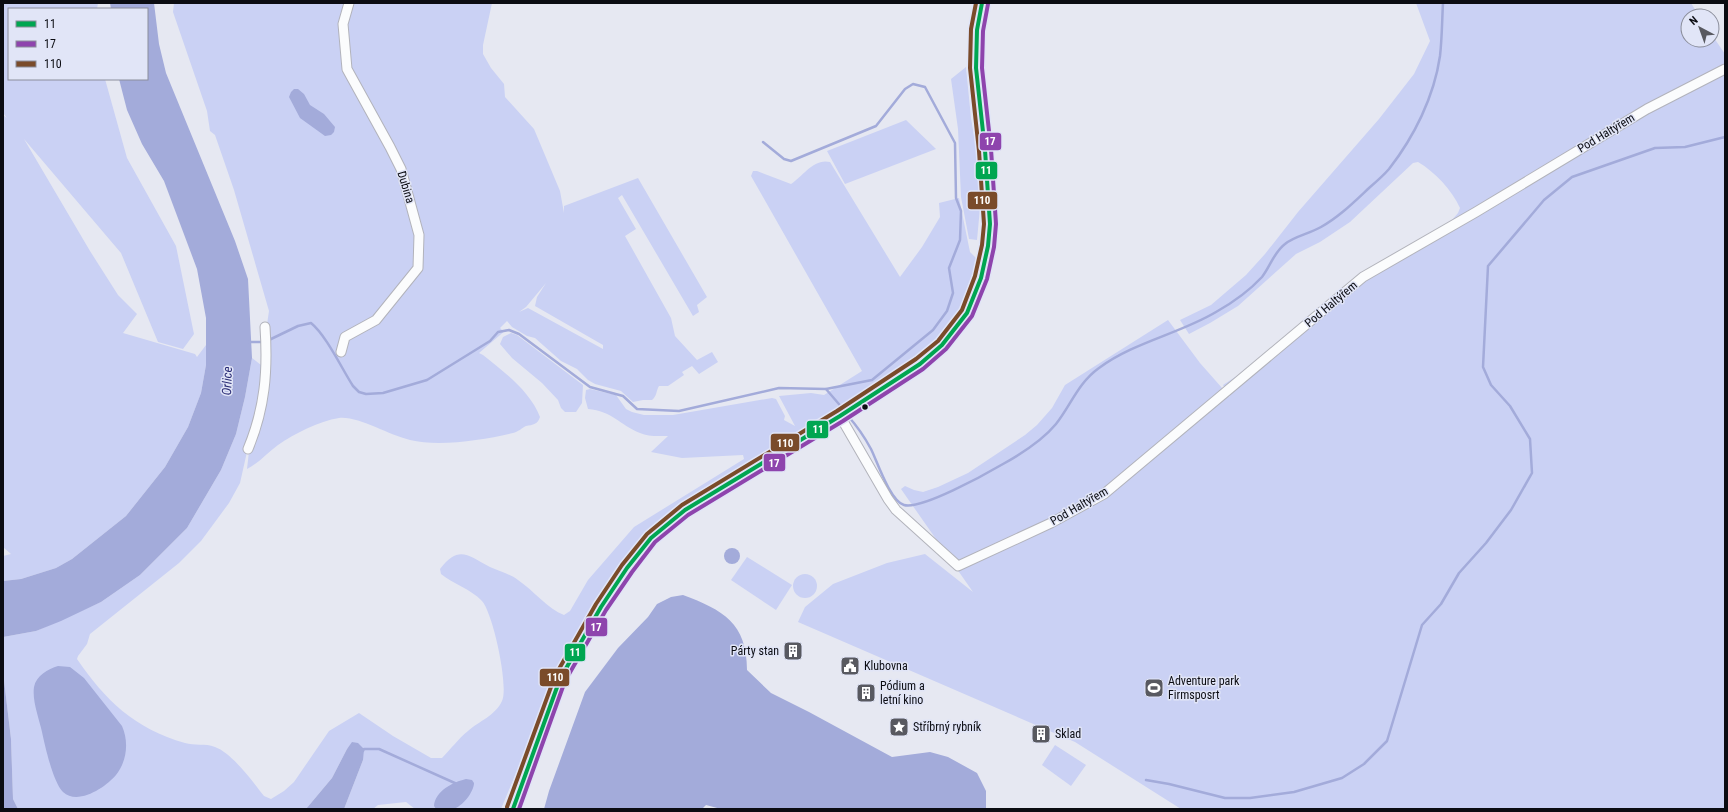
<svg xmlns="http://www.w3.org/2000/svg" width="1728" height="812" font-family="'Roboto Condensed',sans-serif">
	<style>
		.green { fill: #cad1f4; fill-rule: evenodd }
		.water { fill: #a3abda }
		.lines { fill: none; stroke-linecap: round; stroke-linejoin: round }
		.stream { stroke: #a3abda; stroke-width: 2.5 }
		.street-casing { stroke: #b2b3bb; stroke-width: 11 }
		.secondary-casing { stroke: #b2b3bb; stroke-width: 14 }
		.street { stroke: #fbfcfd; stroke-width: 9 }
		.secondary { stroke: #f0f0f5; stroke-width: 12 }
		.bus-1-casing { stroke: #e1e5f7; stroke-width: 7 }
		.bus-2-casing { stroke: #e1e5f7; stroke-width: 7 }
		.bus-3-casing { stroke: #e1e5f7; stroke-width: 7 }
		.bus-1 { stroke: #00a651; stroke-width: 4 }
		.bus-2 { stroke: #8e44ad; stroke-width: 4 }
		.bus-3 { stroke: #7a4b2a; stroke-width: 4 }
		.bus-dot { fill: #0b0c12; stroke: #e1e5f7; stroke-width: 1.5 }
		.labels { text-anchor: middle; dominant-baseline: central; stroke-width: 3; stroke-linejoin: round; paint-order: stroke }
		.street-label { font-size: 12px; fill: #0b0c12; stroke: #e1e5f7 }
		.poi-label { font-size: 12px; fill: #0b0c12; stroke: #e1e5f7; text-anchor: start }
		.water-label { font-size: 13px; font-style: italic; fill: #272973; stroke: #e1e5f7 }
		.line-badge { stroke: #e1e5f7; stroke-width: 1.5 }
		.badge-label { font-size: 11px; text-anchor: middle; font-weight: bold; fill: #fff }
	</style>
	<rect width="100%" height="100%" fill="#e6e8f2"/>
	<g class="green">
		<path d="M3 3H98L97 9H9V79H105L127 158 176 246 194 334 183 349 158 342 121 253 24 139 90 251 118 295 137 314 123 333 195 354 197 357 206 345V365L201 393 188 427 165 467 126 516 72 559 56 568 21 579 3 581V556L11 554 3 547V115L7 118 3 113Z"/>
		<path d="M174 3H492L483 45V54L491 68 504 84 505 97 534 129 560 191 564 213V206L638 178 707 297 697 305 699 312 693 316 622 195 618 198 636 229 625 236 671 318 675 336 697 360 712 352 718 362 699 374 692 366 682 372 684 375 668 386H659C656 391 657 396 652 400H643L633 402 621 391 595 384 588 380 577 369 561 361 535 338 527 336 512 327 507 321 500 328 503 331 507 329 479 353 483 355C504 372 530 391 540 417 538 424 533 425 526 426 522 428 518 432 513 433 484 440 439 447 410 440 388 435 359 416 339 418 319 421 294 434 278 445 267 453 259 463 247 469L251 434 240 483 229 503 201 541 179 563 90 634 87 644 78 656 77 659C105 700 135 729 185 743 194 746 205 743 215 747 232 753 253 782 264 796L271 799 284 791 294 782 329 731 359 713 393 736 431 758H442C451 749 458 739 468 731 479 721 495 716 502 701 509 687 493 613 482 601 471 589 453 584 441 574L440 569C459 545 467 555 490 567 499 571 510 574 518 580 533 590 548 609 564 615L570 611 588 580 634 527 744 459 743 455 682 458 651 452 668 436C659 436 648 437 640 433 620 425 612 411 588 409L585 398 586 390 590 389 616 395 626 409 632 412 644 415H673L772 398 776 399 785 416 784 420 795 426 779 396 811 393 824 395 862 371 751 176 753 171H757L791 184C803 176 814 158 830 162L900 277 922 247 940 217 939 203 959 198 970 252 977 259 967 297 952 325 922 355 677 510 640 541 599 600 567 652 501 809H415L406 802 378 805 373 809H344L363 760 353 742 347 749 332 778 306 809H18L13 799 11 739 3 672V637L36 631 101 602 140 575 187 528 221 470 236 434 245 397 252 358 261 365 269 311 234 190 215 135 210 131 207 111 173 12ZM546 283 537 297 535 306 603 345V349L528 308 519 312 526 307Z"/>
		<path d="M1416 3H1691L1699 16H1688V40H1712V35L1725 54V809H1181L1075 742 798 622 805 607 833 584 887 563 925 554 973 592 901 489 905 486 914 490 923 492 938 487 968 473 1025 435 1037 425 1052 408 1065 385 1168 320 1200 363 1230 397 1223 385 1252 366 1306 321 1452 220 1458 213 1460 208C1452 190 1435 172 1418 162L1413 163 1350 222 1320 242 1296 254 1238 306 1210 323 1189 334 1180 320 1211 305 1246 275 1265 254 1298 212 1379 119 1414 74 1430 41Z"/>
		<path d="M966 67 971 118 979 164 980 208 977 240 969 239 961 197 958 129 951 79Z"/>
		<path d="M906 120 936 149 845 184 827 151Z"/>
		<path d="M511 333 517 335 583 385 582 403 576 412H565L561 408 558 400 542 383 512 358 500 344 503 337Z"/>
		<path d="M747 557 792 585 776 610 731 580Z"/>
		<circle cx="805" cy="586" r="12"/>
		<path d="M1055 745 1086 765 1071 786 1042 765Z"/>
	</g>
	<g class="water">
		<path d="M110 3H154L159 44 166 73 235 241 248 279 252 358 245 397 236 434 221 470 187 528 140 575 101 602 61 621 36 631 3 637V581L21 579 56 568 72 559 126 516 165 467 188 427 201 393 206 365V318L197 269 164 181 142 144 127 110 119 79H147V9H111Z"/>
		<path d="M294 89H298L304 94 310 105 324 114 335 127 334 132 331 135 325 136 300 118 289 97 291 92Z"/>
		<circle cx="732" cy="556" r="8"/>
		<path d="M683 595C723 610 747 623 747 670L771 693 809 712 892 757 930 752 948 757 977 773 986 791V809H721L706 805 702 809H544L549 791 585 692 618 648 648 617 657 604 671 597Z"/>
		<path d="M58 666 70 667 84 678 122 726C129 742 127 761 116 775 106 787 78 806 63 792 53 782 45 746 42 732 39 718 32 701 34 687 36 676 48 669 58 666Z"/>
		<path d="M3 672 11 739 13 799 18 809H3Z"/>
		<path d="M352 742 358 743 364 749 363 760 344 809H306L332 778 347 749Z"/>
		<path d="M466 779 472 780 474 783C474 792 462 807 453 809 448 810 441 809 436 809L434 806C435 791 453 782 466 779Z"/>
	</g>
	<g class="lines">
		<g class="stream">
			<path d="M269 340 298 326 311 323C326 335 342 369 353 386L359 392 366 394 383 393 427 380 490 341 498 332 509 330 519 334 590 387 623 396 637 409 679 411 779 388 826 389 872 380 933 330 947 311 953 293 949 268 960 240 961 211 956 198 955 143 925 87 913 84 905 89 876 126 791 161 784 159 763 142"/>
			<path d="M249 342H264"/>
			<path d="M826 389 844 410"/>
			<path d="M848 416C857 426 864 436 871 449 877 461 890 501 904 505 921 510 986 474 1003 464 1021 454 1042 441 1056 424 1071 405 1078 383 1099 368 1134 342 1179 334 1216 312 1232 303 1249 291 1262 277 1270 267 1274 252 1285 244 1295 236 1309 234 1321 227 1339 217 1354 202 1369 188 1376 182 1383 176 1389 169 1414 137 1434 97 1440 56 1442 39 1442 21 1443 3"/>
			<path d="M363 751 364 749H379L457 784"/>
			<path d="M1146 780 1169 784 1225 798H1250L1294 792 1342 778 1364 764 1387 741 1422 625 1441 604 1459 573 1486 543 1511 510 1532 473 1530 439 1510 406 1491 385 1483 367 1488 266 1544 200 1572 177 1655 148 1685 147 1725 137"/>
		</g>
		<defs>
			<g id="street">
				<path d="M341 352 345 337 376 320 418 268 419 235 401 169 390 147 347 69 343 24 349 3"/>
				<path d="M840 416 888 499 896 510 958 566 1051 523 1104 494 1363 277 1476 212 1647 109 1725 69"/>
				<path d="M248 449C265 408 268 371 265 327"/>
			</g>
			<path id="secondary" d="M513 809 560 679 578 645 601 607 627 568 651 538 685 510 840 416 920 364 942 345 967 313 981 278 988 246 990 224 985 150 976 68 977 30 982 3"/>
		</defs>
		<use href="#street" class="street-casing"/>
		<use href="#secondary" class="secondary-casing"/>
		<use href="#street" class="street"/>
		<use href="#secondary" class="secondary"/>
		<defs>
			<path id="bus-1" d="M513 809 560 679 601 607 627 568 651 538 685 510 840 416 920 364 942 345 967 313 981 278 988 246 990 224 985 150 976 68 977 30 982 3"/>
			<path id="bus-2" d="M519 809 565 681 606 610 632 572 655 542 688 515 843 421 923 369 946 349 972 316 987 279 994 247 996 224 991 149 982 68 983 31 988 4"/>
			<path id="bus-3" d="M507 807 555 676 596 604 622 565 647 534 682 505 837 411 916 359 938 341 962 310 975 276 982 245 984 224 979 151 970 68 971 29 976 3"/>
		</defs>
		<use href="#bus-1" class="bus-1-casing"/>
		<use href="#bus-2" class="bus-2-casing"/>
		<use href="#bus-3" class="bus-3-casing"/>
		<use href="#bus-1" class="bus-1"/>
		<use href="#bus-2" class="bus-2"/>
		<use href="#bus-3" class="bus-3"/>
	</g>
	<defs>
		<symbol id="building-square" viewBox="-11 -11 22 22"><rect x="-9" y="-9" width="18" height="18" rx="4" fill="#585960" stroke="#e1e5f7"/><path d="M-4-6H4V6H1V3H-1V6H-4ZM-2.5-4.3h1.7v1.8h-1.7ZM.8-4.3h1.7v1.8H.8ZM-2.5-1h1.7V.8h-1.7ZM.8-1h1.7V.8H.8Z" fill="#fff"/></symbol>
		<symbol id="civic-square" viewBox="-11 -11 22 22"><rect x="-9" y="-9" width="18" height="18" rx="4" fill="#585960" stroke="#e1e5f7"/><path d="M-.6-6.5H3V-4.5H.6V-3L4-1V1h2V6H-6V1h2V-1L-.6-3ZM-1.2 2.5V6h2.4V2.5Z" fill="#fff"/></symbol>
		<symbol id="stadium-square" viewBox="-11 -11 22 22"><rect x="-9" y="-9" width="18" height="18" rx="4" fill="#585960" stroke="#e1e5f7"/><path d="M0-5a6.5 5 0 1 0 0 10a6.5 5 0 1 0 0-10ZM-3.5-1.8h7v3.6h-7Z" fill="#fff"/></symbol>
		<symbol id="sight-square" viewBox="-11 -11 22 22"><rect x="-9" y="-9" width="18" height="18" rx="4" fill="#585960" stroke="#e1e5f7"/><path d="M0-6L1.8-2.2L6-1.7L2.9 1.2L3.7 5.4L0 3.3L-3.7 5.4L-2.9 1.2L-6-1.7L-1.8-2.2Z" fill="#fff"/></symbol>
	</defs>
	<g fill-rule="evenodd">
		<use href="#building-square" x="782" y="640" width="22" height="22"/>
		<use href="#civic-square" x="839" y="655" width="22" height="22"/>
		<use href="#stadium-square" x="1143" y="677" width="22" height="22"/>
		<use href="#building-square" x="855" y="682" width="22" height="22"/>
		<use href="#sight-square" x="888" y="716" width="22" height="22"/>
		<use href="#building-square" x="1030" y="723" width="22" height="22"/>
	</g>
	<circle class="bus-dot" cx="865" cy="407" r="3.5"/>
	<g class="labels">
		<g class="street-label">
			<text transform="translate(1606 133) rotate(-31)">Pod Haltýřem</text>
			<text transform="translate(406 187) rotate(73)">Dubina</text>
			<text transform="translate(1331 304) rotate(-40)">Pod Haltýřem</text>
			<text transform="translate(1079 506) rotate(-30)">Pod Haltýřem</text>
		</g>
		<g class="poi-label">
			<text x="779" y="651" text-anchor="end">Párty stan</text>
			<text x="864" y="666">Klubovna</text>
			<text x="1168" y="681">Adventure park<tspan x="1168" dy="14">Firmsposrt</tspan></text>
			<text x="880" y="686">Pódium a<tspan x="880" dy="14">letní kino</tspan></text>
			<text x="913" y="727">Stříbrný rybník</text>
			<text x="1055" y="734">Sklad</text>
		</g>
		<g class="water-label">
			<text transform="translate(227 381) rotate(-88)">Orlice</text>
		</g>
	</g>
	<g class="line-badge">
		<rect x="979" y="132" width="23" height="19" rx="4" fill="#8e44ad"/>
		<rect x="975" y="161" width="23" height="19" rx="4" fill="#00a651"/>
		<rect x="967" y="191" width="31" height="19" rx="4" fill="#7a4b2a"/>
		<rect x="806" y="420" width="23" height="19" rx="4" fill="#00a651"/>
		<rect x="770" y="433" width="30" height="19" rx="4" fill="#7a4b2a"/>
		<rect x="763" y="453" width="23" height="19" rx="4" fill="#8e44ad"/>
		<rect x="585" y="617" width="23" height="20" rx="4" fill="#8e44ad"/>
		<rect x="564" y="643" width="22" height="19" rx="4" fill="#00a651"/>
		<rect x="539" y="668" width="31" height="19" rx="4" fill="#7a4b2a"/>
	</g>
	<g class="badge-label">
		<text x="990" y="145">17</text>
		<text x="986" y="174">11</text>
		<text x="982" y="204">110</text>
		<text x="818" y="433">11</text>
		<text x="785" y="447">110</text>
		<text x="774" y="467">17</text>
		<text x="596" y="631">17</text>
		<text x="575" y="656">11</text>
		<text x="555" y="681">110</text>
	</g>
	<rect width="1728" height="812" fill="none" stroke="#0b0c12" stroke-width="8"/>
	<rect x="8" y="8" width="140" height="72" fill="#e1e5f7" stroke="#8b8e9b"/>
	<rect x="16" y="21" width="20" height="6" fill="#00a651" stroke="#8b8e9b"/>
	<text x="44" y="28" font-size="12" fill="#0b0c12">11</text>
	<rect x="16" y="41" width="20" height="6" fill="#8e44ad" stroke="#8b8e9b"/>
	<text x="44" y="48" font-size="12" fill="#0b0c12">17</text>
	<rect x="16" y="61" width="20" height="6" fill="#7a4b2a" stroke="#8b8e9b"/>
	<text x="44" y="68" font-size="12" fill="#0b0c12">110</text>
	<g transform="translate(1700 28) rotate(319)"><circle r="19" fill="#e1e5f7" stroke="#8b8e9b"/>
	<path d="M0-3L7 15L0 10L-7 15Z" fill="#585960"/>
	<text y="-6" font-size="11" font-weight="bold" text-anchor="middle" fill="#0b0c12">N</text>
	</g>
</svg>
